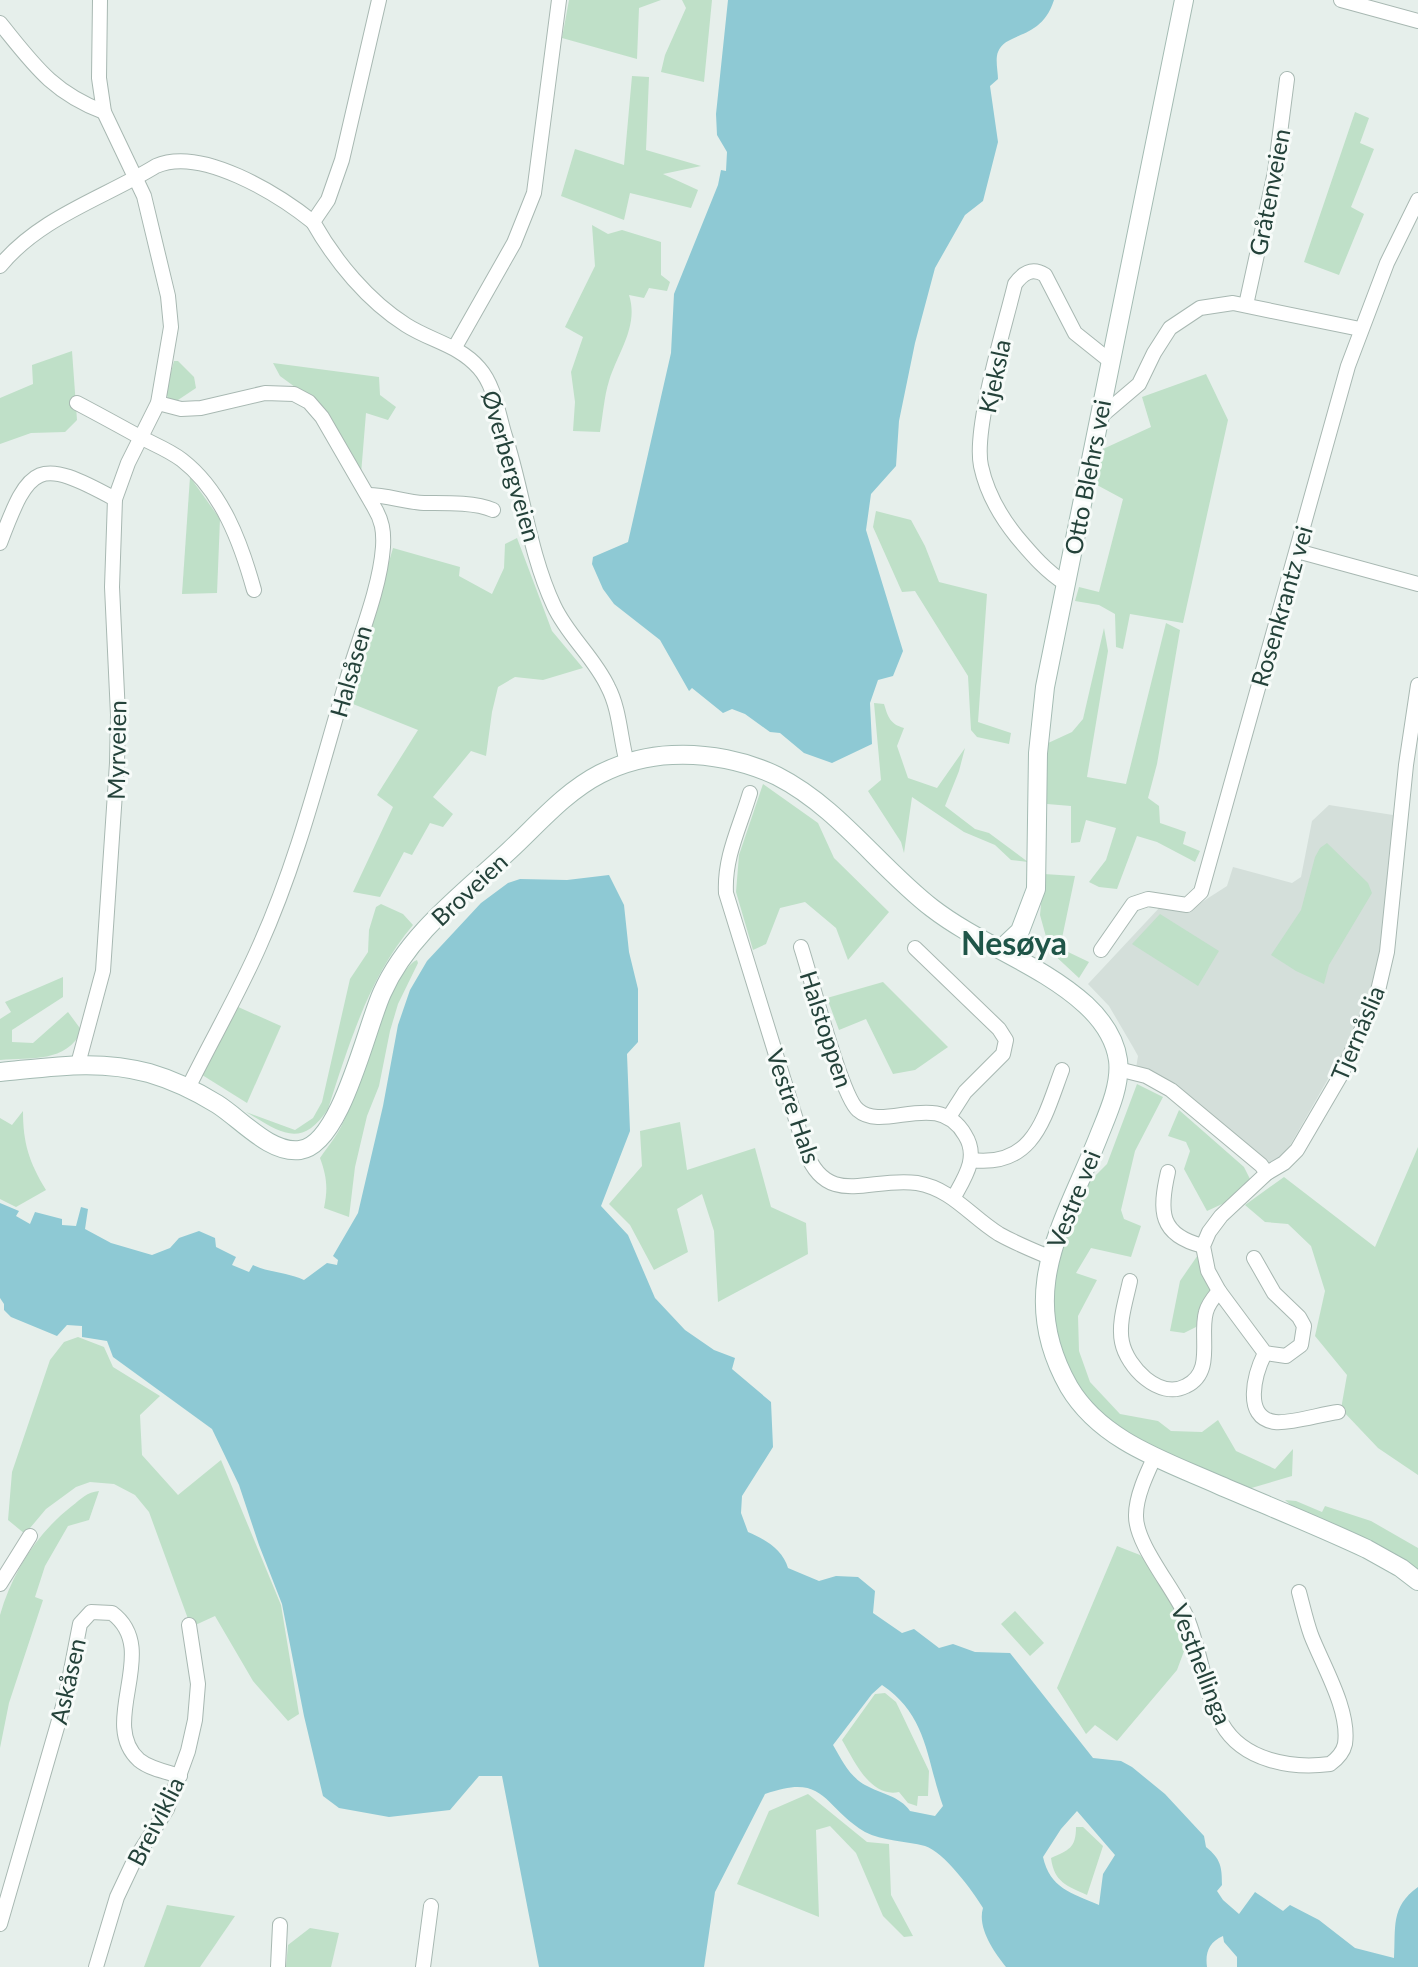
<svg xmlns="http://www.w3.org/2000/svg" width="1418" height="1967" font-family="Lato,sans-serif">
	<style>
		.built { fill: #d4dfda }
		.green { fill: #bfe0c8 }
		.water { fill: #8ec9d4; fill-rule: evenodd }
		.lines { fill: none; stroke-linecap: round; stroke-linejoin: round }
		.street-casing { stroke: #a8b8b2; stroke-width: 16 }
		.secondary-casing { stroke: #a4bbb3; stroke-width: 20 }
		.street { stroke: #fff; stroke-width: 14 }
		.secondary { stroke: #fff; stroke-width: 18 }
		.labels { text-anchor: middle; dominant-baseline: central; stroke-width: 6; stroke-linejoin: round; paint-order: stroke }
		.street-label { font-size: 24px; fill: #24423a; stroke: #f7fbf9 }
		.district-label { font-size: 32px; font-weight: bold; fill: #1f5548; stroke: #f7fbf9 }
	</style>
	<rect width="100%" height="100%" fill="#e6efeb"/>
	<path class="built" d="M1329 805 1393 815 1384 923 1374 990 1360 1023 1288 1149 1276 1161 1269 1162 1136 1068 1138 1056 1133 1047 1109 1006 1088 984 1160 907 1188 911 1227 886 1233 867 1292 883 1301 877 1312 821Z"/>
	<g class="green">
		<path d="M569 0H661L639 8 637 59 562 38Z"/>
		<path d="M682 0H712L704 82 661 72 665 55 686 8Z"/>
		<path d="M632 76 649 77 646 150 701 166 663 174 698 190 691 208 630 193 624 220 561 196 575 149 624 165Z"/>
		<path d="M1355 112 1369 118 1360 143 1374 149 1351 207 1364 214 1339 275 1304 262Z"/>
		<path d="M592 225 608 234 622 230 661 242V275L670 282 667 291 649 288 644 298 629 295C639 326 618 352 609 381 604 397 603 415 600 432L573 431 575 402 571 372 583 337 565 327 595 266Z"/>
		<path d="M72 351 77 420 65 432 31 433 0 444V398L33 384 32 365Z"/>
		<path d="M174 361H178L194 377 196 388 175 402 168 399 166 391Z"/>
		<path d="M273 363 379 377 380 395 396 407 388 420 366 413 361 474 310 398 280 376Z"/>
		<path d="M1206 374 1228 420 1183 623 1130 614 1123 649 1116 647 1115 614 1099 605 1075 601 1079 587 1099 592 1123 499 1097 485 1103 449 1151 427 1142 397Z"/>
		<path d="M190 477 220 519 217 593 182 594Z"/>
		<path d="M876 511 911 520 925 546 939 582 987 594 978 722 1011 733 1009 744 977 737 971 730 968 676 915 591 902 592 873 527Z"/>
		<path d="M517 538 552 631 583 668 543 680 515 677 498 687 492 712 486 756 471 751 433 797 453 814 443 827 430 823 412 855 404 852 380 897 353 892 393 807 377 795 418 730 348 702 393 548 460 567 459 576 492 594 504 568 505 544Z"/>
		<path d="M1166 623 1180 630 1157 764 1148 798 1159 806 1160 823 1186 832 1183 844 1200 851 1195 862 1157 842 1137 836 1117 889 1099 887 1089 882 1106 860 1116 828 1086 820 1080 842 1071 843V806L1047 804 1046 744 1072 732 1083 719 1104 628 1108 651 1087 777 1126 784Z"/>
		<path d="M874 703 884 704C888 717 890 724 904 728L897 746 908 778 937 788 965 748 959 771 945 806 975 829 989 833 1028 862 1011 860 995 845 964 832 912 797 904 853 901 842 868 791 881 780Z"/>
		<path d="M763 784 818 823 834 858 889 912 848 960 836 928 805 902 780 908 766 944 753 950 736 892 739 855Z"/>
		<path d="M1327 843 1368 883 1372 893 1329 965 1324 984 1296 971 1271 955 1301 910 1315 857 1320 848Z"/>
		<path d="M1044 874 1075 876 1061 943 1066 951 1089 962 1079 978 1050 951 1040 915Z"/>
		<path d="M381 904 403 914 413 925C369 977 349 1044 328 1109 301 1150 280 1132 246 1112L295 1130 313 1118 322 1102 350 979 368 952 369 930 376 907Z"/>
		<path d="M1160 914 1219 951 1198 986 1132 944Z"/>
		<path d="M417 960 418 963 398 1004 390 1031 379 1086 367 1116 355 1167 349 1217 324 1208C328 1189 327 1177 320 1158 329 1145 340 1132 346 1116 358 1087 391 970 417 960Z"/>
		<path d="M63 977V997L12 1030V1042L33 1043 68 1012 82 1031C65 1063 33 1057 0 1060V1019L11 1012 5 1002Z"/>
		<path d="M883 982 948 1047 915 1070 893 1074 866 1019 839 1030 827 998Z"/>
		<path d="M236 1006 281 1026 247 1103 199 1073Z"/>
		<path d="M1137 1084 1163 1097 1135 1151 1121 1210 1124 1219 1141 1226 1131 1257 1091 1248 1076 1273 1097 1280 1078 1316 1079 1351 1090 1382 1120 1414 1158 1421 1171 1431 1202 1432 1218 1420 1236 1451 1275 1469 1293 1449 1292 1476 1248 1489 1157 1452 1108 1425 1070 1379 1051 1318 1055 1257 1086 1185 1107 1164Z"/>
		<path d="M1179 1110 1244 1167 1250 1179 1233 1199 1207 1211 1184 1169 1190 1151 1186 1142 1168 1136Z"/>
		<path d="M23 1111C23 1143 29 1162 46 1190L16 1207 0 1199V1118L12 1125Z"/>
		<path d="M680 1122 687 1170 755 1148 771 1207 806 1223 808 1254 718 1302 714 1231 702 1194 677 1209 688 1252 654 1270 630 1225 609 1204 642 1166 640 1131Z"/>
		<path d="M1418 1147V1475L1378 1448 1341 1409 1347 1375 1315 1336 1325 1291 1311 1246 1288 1224 1265 1222 1245 1205 1284 1177 1375 1247Z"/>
		<path d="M1200 1252 1212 1291 1203 1318 1196 1327 1184 1333 1170 1331 1180 1281Z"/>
		<path d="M78 1337 104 1347 113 1367 160 1396 140 1415 142 1455 178 1495 221 1460 281 1605 299 1714 288 1721 253 1681 215 1616 191 1627 149 1512 135 1495 114 1484 90 1482 76 1487 46 1509 25 1534 8 1520 12 1472 50 1360 64 1342Z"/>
		<path d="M99 1491 89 1520 68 1526 45 1566 35 1597 43 1600 9 1703 0 1748V1615C12 1573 37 1533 72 1506 81 1499 87 1492 99 1491Z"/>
		<path d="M1285 1500 1296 1501 1322 1512 1325 1506 1371 1521 1418 1548V1571L1379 1545 1293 1507Z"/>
		<path d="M1117 1546 1140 1555 1152 1568 1190 1635 1177 1670 1117 1741 1095 1725 1086 1734 1057 1688Z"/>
		<path d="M1015 1611 1044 1643 1030 1656 1001 1624Z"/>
		<path d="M885 1693 896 1702 929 1771 928 1796H918L917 1806 908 1803 899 1792C870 1798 854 1760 842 1740L875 1694Z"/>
		<path d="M808 1794 867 1842 889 1844 891 1895 913 1936 904 1937 883 1916 856 1853 830 1826 816 1830 819 1917 737 1884 769 1811Z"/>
		<path d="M1076 1827H1083L1103 1846 1087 1895C1067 1886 1054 1882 1051 1858 1069 1850 1076 1848 1076 1827Z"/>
		<path d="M167 1905 235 1916 200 1967H144Z"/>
		<path d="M310 1928 339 1933 331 1967H286L288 1945Z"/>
	</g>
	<g class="water">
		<path d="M728 0H1054C1041 41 1006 31 998 52 995 59 998 72 998 79L990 86 998 142 983 201 965 215 935 268 915 343 899 421 896 466 871 494 866 530 903 651 893 676 878 680 870 703 872 744 832 763 804 753 780 733 770 732 745 714 732 709 723 713 692 688 689 691 660 640 614 604 603 589 592 564 593 557 628 542 671 353 674 294 718 185 721 170 726 171 727 152 717 135 716 114Z"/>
		<path d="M609 875 624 905 629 952 638 989V1042L627 1054 630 1131 601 1206 628 1235 655 1298 685 1330 714 1350 735 1358 732 1369 771 1402 773 1447 742 1496 741 1513 748 1532C765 1539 783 1550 788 1568L819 1581 836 1576 858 1577 875 1591 873 1613 902 1633 914 1629 939 1648 953 1644 975 1652 1010 1653 1093 1758 1121 1761 1132 1767 1165 1794 1204 1836 1206 1847C1221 1859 1222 1867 1222 1885L1217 1891 1223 1900 1239 1914 1255 1892 1283 1911 1290 1905 1319 1920 1355 1948 1394 1958C1396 1928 1390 1907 1418 1887V1967H1237V1957L1224 1942 1223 1936C1209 1942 1205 1953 1207 1967H1006C994 1952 977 1928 983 1908 973 1891 944 1852 925 1846 906 1841 882 1841 865 1832 822 1806 826 1772 765 1794L715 1892 704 1967H539L502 1776H479L450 1810 389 1817 339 1808 323 1796 304 1716 282 1604 259 1545 239 1485 212 1429 113 1357 107 1341 82 1337V1326L67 1325 57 1336 11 1317 4 1310V1304L0 1298V1203L19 1211 16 1216 30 1224 35 1212 62 1219V1225L76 1226 81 1207 88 1209 85 1229 111 1243 152 1255 170 1248 179 1238 199 1231 215 1238 216 1247 236 1257 232 1265 249 1272 253 1265C270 1273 287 1272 304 1280L327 1263 337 1265 338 1260 333 1256 358 1213 383 1106 398 1025 410 990 427 961 481 903 508 883 520 879 567 880ZM882 1685C928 1716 926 1759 943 1806L935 1816 910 1811C900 1796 881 1794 865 1785 849 1776 842 1760 833 1745L872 1694ZM1077 1811 1115 1855 1103 1874 1099 1905C1071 1893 1050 1888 1043 1857L1061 1829Z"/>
	</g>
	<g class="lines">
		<defs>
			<g id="street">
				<path d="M379 0 342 160 328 200 313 222C335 261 368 301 406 325 431 341 459 345 479 368 495 386 498 414 505 436 523 491 529 553 554 606 568 636 594 657 608 687 620 710 620 738 627 763"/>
				<path d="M1341 0 1418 21"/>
				<path d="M0 23C34 65 52 92 104 112"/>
				<path d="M0 266C40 217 104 198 156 166 201 146 278 194 313 222"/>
				<path d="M1246 305 1275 172 1287 79"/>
				<path d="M455 347 514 243 534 193 559 0"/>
				<path d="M77 403C98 414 118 425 138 436 153 444 169 450 182 460 222 491 241 543 254 590"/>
				<path d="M158 403 181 409 201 408 265 393 294 394 309 402 322 417 374 507C382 520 384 531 383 547 380 588 360 636 348 676 321 766 298 861 259 947 238 995 211 1041 188 1088"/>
				<path d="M1099 418 1139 384 1154 353 1170 328 1200 308 1233 303 1360 329"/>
				<path d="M368 495C387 495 405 502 424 503 444 503 475 502 493 510"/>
				<path d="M0 543C30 463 38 457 115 499"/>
				<path d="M1297 551 1418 584"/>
				<path d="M1066 584C1046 571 1033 556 1017 537 1000 516 987 494 981 466 973 428 1005 326 1015 284 1023 273 1032 267 1045 275L1075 333 1110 361"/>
				<path d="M750 793C740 827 724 857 726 893L806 1152C828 1209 871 1176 917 1183 952 1189 970 1216 999 1234 1015 1243 1032 1250 1049 1257"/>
				<path d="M801 947C811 977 841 1096 858 1110 884 1133 938 1088 965 1135 979 1157 965 1177 954 1197"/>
				<path d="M915 948 999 1029 1006 1040 1003 1054 965 1092 949 1117"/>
				<path d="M1101 950 1133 904 1148 899 1187 905 1201 892 1348 366 1387 263 1418 200"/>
				<path d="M78 1064 103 971 117 763 118 715 112 587 115 499 128 463 158 403 171 327 168 296 144 196 104 112 99 78 100 0"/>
				<path d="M1118 1069 1146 1076 1171 1090 1261 1165 1267 1173"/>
				<path d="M971 1160C1034 1168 1044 1118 1062 1070"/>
				<path d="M1168 1172C1159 1211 1159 1235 1203 1246"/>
				<path d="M1254 1258 1274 1293 1299 1317 1304 1326 1301 1345 1286 1356 1265 1353 1219 1291 1208 1271 1203 1246 1209 1232 1221 1216 1267 1173 1284 1163 1297 1150 1342 1073 1377 995 1387 952 1406 765 1418 685"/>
				<path d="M1130 1281C1126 1300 1118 1323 1122 1342 1127 1367 1159 1400 1186 1386 1215 1372 1199 1336 1206 1312 1208 1304 1214 1297 1219 1291"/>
				<path d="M1265 1353C1255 1373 1242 1418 1275 1422 1290 1424 1321 1414 1338 1412"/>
				<path d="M1155 1456C1147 1473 1136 1496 1136 1515 1135 1544 1174 1588 1187 1618 1201 1652 1204 1692 1222 1724 1243 1761 1292 1769 1330 1764 1337 1759 1343 1753 1345 1744 1350 1710 1323 1666 1311 1635 1306 1621 1303 1607 1299 1592"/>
				<path d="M0 1584 30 1536"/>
				<path d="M0 1924 66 1696 80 1624 91 1612 112 1613C162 1650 97 1722 139 1760 150 1769 167 1772 180 1776"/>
				<path d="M96 1967 117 1897 134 1861 167 1809 188 1751 195 1720 198 1684 189 1625"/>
				<path d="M278 1967 280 1925"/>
				<path d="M423 1967 431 1906"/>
			</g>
			<g id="secondary">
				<path d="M1002 948 1020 931 1036 889 1038 753 1045 687 1184 0"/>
				<path d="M0 1072C52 1067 98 1059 149 1073 173 1080 196 1091 217 1104 241 1119 270 1154 300 1150 341 1145 366 1028 382 993 408 934 464 893 510 850 538 824 565 792 600 774 622 763 648 756 672 755 707 753 746 761 777 776 838 807 879 867 932 908 980 945 1041 964 1086 1005 1102 1020 1115 1039 1118 1060 1121 1084 1109 1111 1100 1133 1065 1223 1014 1290 1069 1387 1101 1441 1165 1461 1219 1485 1268 1506 1318 1526 1367 1549L1401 1568 1418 1581"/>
			</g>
		</defs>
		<use href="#street" class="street-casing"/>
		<use href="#secondary" class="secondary-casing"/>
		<use href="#street" class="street"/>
		<use href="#secondary" class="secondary"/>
	</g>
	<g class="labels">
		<g class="street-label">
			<text transform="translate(1269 192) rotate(-79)">Gråtenveien</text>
			<text transform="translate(994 376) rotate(-78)">Kjeksla</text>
			<text transform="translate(512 466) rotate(74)">Øverbergveien</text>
			<text transform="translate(1087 477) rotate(-79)">Otto Blehrs vei</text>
			<text transform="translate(1281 606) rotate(-74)">Rosenkrantz vei</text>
			<text transform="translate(350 671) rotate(-74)">Halsåsen</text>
			<text transform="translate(116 750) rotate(-89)">Myrveien</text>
			<text transform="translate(469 889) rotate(-43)">Broveien</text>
			<text transform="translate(827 1029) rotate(72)">Halstoppen</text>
			<text transform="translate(1357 1033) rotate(-67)">Tjernåslia</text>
			<text transform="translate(794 1106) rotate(71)">Vestre Hals</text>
			<text transform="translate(1073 1199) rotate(-68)">Vestre vei</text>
			<text transform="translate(1202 1664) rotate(69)">Vesthellinga</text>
			<text transform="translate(67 1681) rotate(-77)">Askåsen</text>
			<text transform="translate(155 1821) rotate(-63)">Breiviklia</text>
		</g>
		<g class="district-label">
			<text x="1014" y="942">Nesøya</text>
		</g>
	</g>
</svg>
